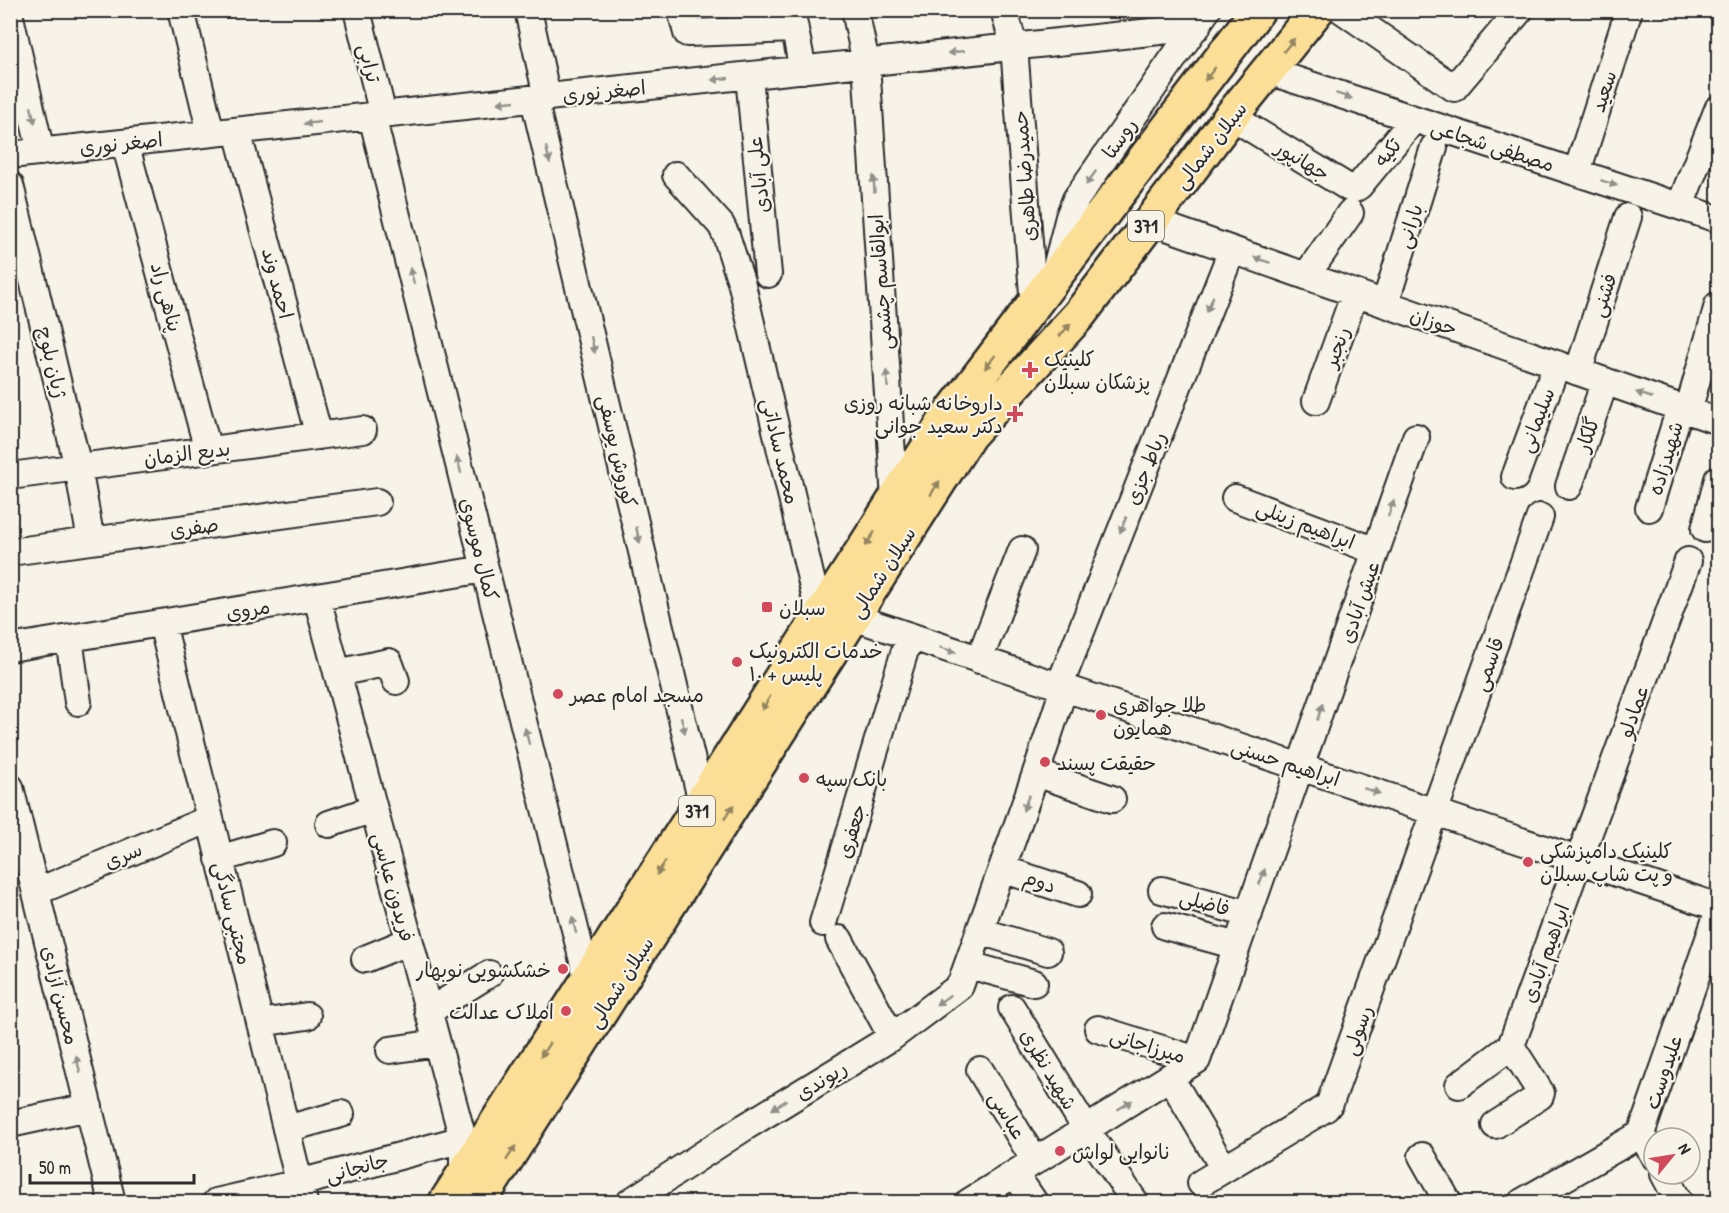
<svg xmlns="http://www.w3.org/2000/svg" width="1729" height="1213" viewBox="0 0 1729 1213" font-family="'Patrick Hand','Playpen Sans Arabic',sans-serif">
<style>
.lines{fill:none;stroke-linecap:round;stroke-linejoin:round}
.minor-casing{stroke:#2b2b2b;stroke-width:30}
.primary-casing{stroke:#2b2b2b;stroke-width:38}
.minor{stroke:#f7f3e8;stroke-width:26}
.primary{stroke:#fbdf96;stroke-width:33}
.oneway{fill:#938560}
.oneway2{fill:#918f8a}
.poi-dot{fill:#d1495b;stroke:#f7f3e8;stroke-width:2}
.labels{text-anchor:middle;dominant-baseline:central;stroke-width:4.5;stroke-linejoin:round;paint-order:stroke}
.shield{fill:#f7f3e8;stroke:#686764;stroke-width:1.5}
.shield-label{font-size:18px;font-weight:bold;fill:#2b2b2b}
.street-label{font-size:20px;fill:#2b2b2b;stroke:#f7f3e8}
.poi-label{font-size:20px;fill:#2b2b2b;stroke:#f7f3e8;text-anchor:start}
</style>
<rect width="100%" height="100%" fill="#f7f3e8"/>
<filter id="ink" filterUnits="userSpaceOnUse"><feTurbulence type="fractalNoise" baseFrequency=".0167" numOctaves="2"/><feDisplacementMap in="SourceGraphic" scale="12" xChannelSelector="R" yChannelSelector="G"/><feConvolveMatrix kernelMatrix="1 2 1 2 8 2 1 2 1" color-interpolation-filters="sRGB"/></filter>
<g filter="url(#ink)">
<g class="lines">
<g class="minor-casing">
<path id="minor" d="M181,10l30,123
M357,10l26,105
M528,10l19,87
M681,10l6,23 108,-4
M791,10l12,60
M855,10l11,53 29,437
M1004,10l10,36 20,261
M1342,10l112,78 66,-78
M10,17l31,135
M1268,71l450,148
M749,76l19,198
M534,99l168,704
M372,116l216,865
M1247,126l102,62 5,1 5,-3 55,-67
M237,131l82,305
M125,143l83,307
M10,155l1187,-128
M1577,172l52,-162
M676,175l45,50 5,10 16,50 78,332
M10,185l68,282 13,74
M1680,206l38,-97
M1150,221l568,200
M1055,272l14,-55 7,-18 131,-189
M1306,276l44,-63
M1385,304l49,-157
M1578,372l50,-155
M1316,401l39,-108
M1688,411l30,-106
M10,476l353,-46
M1515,477l42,-113
M1569,486l36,-105
M1235,498l141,53
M1649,508l31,-100
M1705,529l13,-50
M10,552l367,-50
M317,598l146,541v38
M853,617l865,290
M162,623l142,579
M69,638l9,64
M10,648l475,-79
M979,660l43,-110
M337,673l52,-11 7,19
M1059,687l173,-437
M1036,773l76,26
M10,787l102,415
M329,824l44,-15
M219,859l54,-16
M1002,869l76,25
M1162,890l87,24
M36,892l173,-73
M823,923l86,-286
M1165,926l72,20
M980,931l68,21
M839,939l53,98
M365,959l44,-18
M969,965l65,18
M1012,1008l74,121 49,73
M428,1012l61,-38
M260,1023l47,-7
M1098,1029l99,31
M390,1050l47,-7
M980,1070l55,91
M1170,1077l54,92
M1459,1085l52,-39
M10,1124l79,-17
M1495,1125l45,-29 1,-3 -30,-47 177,-485
M286,1129l55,-15
M1641,1134l13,22
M1422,1156l26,46
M1015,1174l19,28
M1664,1174l15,28
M1201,1183l125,-75 4,-5 210,-586
M216,1202l83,-19 164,-44
M630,1202l115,-75 147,-90 68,-51 76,-213 28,-85
M969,1202l228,-142 219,-623
M1522,1202l119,-68 77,-221"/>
</g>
<g class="primary-casing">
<path id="primary" d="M446,1202l501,-784 311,-408
M479,1202l490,-767 110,-120 153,-200 85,-105"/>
</g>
<use href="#minor" class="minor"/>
<use href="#primary" class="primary"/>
</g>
<defs><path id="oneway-solid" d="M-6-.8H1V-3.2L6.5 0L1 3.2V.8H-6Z" transform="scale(1.5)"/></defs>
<g class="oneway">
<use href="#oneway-solid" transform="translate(1289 45) rotate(-51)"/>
<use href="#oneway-solid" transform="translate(1210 74) rotate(128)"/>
<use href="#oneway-solid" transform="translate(1065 330) rotate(-48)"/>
<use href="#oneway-solid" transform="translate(990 362) rotate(128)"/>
<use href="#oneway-solid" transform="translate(935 488) rotate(-57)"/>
<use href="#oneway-solid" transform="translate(870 539) rotate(123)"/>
<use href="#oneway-solid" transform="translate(766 703) rotate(122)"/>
<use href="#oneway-solid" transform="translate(729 812) rotate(-57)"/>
<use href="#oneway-solid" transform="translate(661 868) rotate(123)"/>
<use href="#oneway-solid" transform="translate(545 1050) rotate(123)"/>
<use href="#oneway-solid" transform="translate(511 1153) rotate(-57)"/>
</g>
<g class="oneway2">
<use href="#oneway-solid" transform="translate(956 52) rotate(173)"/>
<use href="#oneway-solid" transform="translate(720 79) rotate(174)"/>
<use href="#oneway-solid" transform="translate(1344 96) rotate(18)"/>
<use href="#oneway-solid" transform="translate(506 102) rotate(174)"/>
<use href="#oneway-solid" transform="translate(33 115) rotate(77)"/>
<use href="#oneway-solid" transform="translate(312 123) rotate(174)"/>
<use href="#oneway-solid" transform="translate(548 155) rotate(77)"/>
<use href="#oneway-solid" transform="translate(1091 178) rotate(125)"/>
<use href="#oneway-solid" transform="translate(1609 183) rotate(18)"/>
<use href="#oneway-solid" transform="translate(874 184) rotate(-94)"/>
<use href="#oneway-solid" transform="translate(1262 260) rotate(-161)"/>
<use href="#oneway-solid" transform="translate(412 276) rotate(-104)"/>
<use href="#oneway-solid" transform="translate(1210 304) rotate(112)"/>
<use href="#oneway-solid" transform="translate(593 345) rotate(77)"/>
<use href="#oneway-solid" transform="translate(887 379) rotate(-94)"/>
<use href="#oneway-solid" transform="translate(1644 395) rotate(-160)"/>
<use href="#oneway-solid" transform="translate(459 465) rotate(-104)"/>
<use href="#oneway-solid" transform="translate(1391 508) rotate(-71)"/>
<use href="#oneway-solid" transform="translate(1123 525) rotate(112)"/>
<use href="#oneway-solid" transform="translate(638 535) rotate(77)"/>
<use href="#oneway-solid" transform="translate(948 650) rotate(18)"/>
<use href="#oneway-solid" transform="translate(1320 712) rotate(-71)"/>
<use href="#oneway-solid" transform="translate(683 725) rotate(77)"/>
<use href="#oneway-solid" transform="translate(527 736) rotate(-104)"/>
<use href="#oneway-solid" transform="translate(1372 791) rotate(18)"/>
<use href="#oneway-solid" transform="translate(1026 803) rotate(110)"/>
<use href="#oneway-solid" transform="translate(1262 877) rotate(-70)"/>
<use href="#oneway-solid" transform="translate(574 925) rotate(-104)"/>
<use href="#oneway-solid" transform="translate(943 1000) rotate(145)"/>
<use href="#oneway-solid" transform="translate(78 1064) rotate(-104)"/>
<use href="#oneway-solid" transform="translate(779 1105) rotate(148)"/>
<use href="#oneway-solid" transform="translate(1125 1105) rotate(-32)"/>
</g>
</g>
<g class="poi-dot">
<path d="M1027 361h6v6h6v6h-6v6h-6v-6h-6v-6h6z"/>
<path d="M1012 405h6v6h6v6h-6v6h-6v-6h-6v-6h6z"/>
<rect x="761" y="601" width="12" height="12" rx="3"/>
<circle cx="737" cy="662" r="6"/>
<circle cx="558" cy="694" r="6"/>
<circle cx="1101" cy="715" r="6"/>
<circle cx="1045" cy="762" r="6"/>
<circle cx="804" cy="778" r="6"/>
<circle cx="1528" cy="862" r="6"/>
<circle cx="563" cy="969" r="6"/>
<circle cx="566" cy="1011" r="6"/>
<circle cx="1060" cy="1151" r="6"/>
</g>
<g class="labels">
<g class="shield">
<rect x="1128" y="211" width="36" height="30" rx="4.5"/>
<rect x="679" y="796" width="36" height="30" rx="4.5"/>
</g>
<g class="shield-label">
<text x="1146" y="226">371</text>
<text x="697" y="811">371</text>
</g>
<g class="street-label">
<text transform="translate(370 63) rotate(76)">ترابی</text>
<text transform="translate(604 91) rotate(-6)">اصغر نوری</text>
<text transform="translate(1603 91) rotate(-72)">سعید</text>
<text transform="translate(1119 138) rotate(-55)">روستا</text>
<text transform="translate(121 143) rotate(-6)">اصغر نوری</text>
<text transform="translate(1210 145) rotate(-52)">سبلان شمالی</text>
<text transform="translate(1493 145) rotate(18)">مصطفی شجاعی</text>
<text transform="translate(1387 152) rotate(-50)">تکیه</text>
<text transform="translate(1303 160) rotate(31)">جهانپور</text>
<text transform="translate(758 175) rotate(-96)">علی آبادی</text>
<text transform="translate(1024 176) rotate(-94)">حمیدرضا طاهری</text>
<text transform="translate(1409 226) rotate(-72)">بارانی</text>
<text transform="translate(880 282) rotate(-94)">ابوالقاسم چشمی</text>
<text transform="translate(278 283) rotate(75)">احمد وند</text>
<text transform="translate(1603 295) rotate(-72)">فشنی</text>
<text transform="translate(167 297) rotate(75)">پناهی راد</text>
<text transform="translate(1434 321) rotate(19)">حوزان</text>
<text transform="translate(1336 347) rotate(-70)">رنجبر</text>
<text transform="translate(53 362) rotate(77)">ژیان بلوچ</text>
<text transform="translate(1536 420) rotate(-69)">سلیمانی</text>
<text transform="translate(1587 434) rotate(-71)">گلکار</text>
<text transform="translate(618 451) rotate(77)">کوروش یوسفی</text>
<text transform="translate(781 451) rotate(77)">محمد ساداتی</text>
<text transform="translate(187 453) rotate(-7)">بدیع الزمان</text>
<text transform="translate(1665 458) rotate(-73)">شهیدزاده</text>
<text transform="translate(1145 468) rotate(-68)">رباط جزی</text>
<text transform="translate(1306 524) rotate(21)">ابراهیم زینلی</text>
<text transform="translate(194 527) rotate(-8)">صفری</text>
<text transform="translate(480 549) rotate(76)">کمال موسوی</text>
<text transform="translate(882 572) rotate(-57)">سبلان شمالی</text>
<text transform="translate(1359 602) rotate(-71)">عیش آبادی</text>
<text transform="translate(248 609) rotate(-9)">مروی</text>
<text transform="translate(1488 664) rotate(-70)">قاسمی</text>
<text transform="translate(1633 711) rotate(-70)">عمادلو</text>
<text transform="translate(1286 762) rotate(18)">ابراهیم حسنی</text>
<text transform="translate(851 831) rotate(-73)">جعفری</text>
<text transform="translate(123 855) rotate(-23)">سری</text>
<text transform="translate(1040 881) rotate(19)">دوم</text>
<text transform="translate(394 887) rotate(75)">فریدون عباسی</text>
<text transform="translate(1205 902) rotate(15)">فاضلی</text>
<text transform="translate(233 913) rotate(76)">مجتبی سادگی</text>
<text transform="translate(1545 953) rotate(-70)">ابراهیم آبادی</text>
<text transform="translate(620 982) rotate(-57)">سبلان شمالی</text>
<text transform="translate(61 995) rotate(76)">محسن آزادی</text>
<text transform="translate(1357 1030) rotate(-70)">رسولی</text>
<text transform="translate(1148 1045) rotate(17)">میرزاجانی</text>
<text transform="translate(1049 1069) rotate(59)">شهید نظری</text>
<text transform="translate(1663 1072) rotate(-71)">علیدوست</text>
<text transform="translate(821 1080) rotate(-32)">ریوندی</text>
<text transform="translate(1008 1115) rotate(59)">عباسی</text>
<text transform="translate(357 1167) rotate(-15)">جانجانی</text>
</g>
<g class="poi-label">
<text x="1044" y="358">کلینیک<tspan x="1044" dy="23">پزشکان سبلان</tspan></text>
<text x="1003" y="402" text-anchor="end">داروخانه شبانه روزی<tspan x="1003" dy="23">دکتر سعید جوانی</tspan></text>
<text x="779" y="607">سبلان</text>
<text x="749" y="650">خدمات الکترونیک<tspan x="749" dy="23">پلیس + ۱۰</tspan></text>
<text x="570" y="694">مسجد امام عصر</text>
<text x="1113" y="704">طلا جواهری<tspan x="1113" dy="23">همایون</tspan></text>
<text x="1057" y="762">حقیقت پسند</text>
<text x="816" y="778">بانک سپه</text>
<text x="1540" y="850">کلینیک دامپزشکی<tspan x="1540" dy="23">و پت شاپ سبلان</tspan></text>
<text x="551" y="969" text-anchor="end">خشکشویی نوبهار</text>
<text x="554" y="1011" text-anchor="end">املاک عدالت</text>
<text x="1072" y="1151">نانوایی لواش</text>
</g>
</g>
<rect width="1729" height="1213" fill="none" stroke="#f7f3e8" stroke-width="36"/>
<rect x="18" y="18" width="1693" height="1177" fill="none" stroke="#2b2b2b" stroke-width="2" filter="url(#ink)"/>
<g transform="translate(1672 1156) rotate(60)"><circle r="28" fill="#f7f3e8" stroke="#a5a39c" stroke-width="1.5"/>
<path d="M0-4.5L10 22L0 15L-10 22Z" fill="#d1495b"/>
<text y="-9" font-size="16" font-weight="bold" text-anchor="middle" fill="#2b2b2b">N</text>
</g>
<path d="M30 1174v9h164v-9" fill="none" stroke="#2b2b2b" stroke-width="3"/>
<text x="39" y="1174" font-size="18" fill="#2b2b2b" stroke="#f7f3e8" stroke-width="4.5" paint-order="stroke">50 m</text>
</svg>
